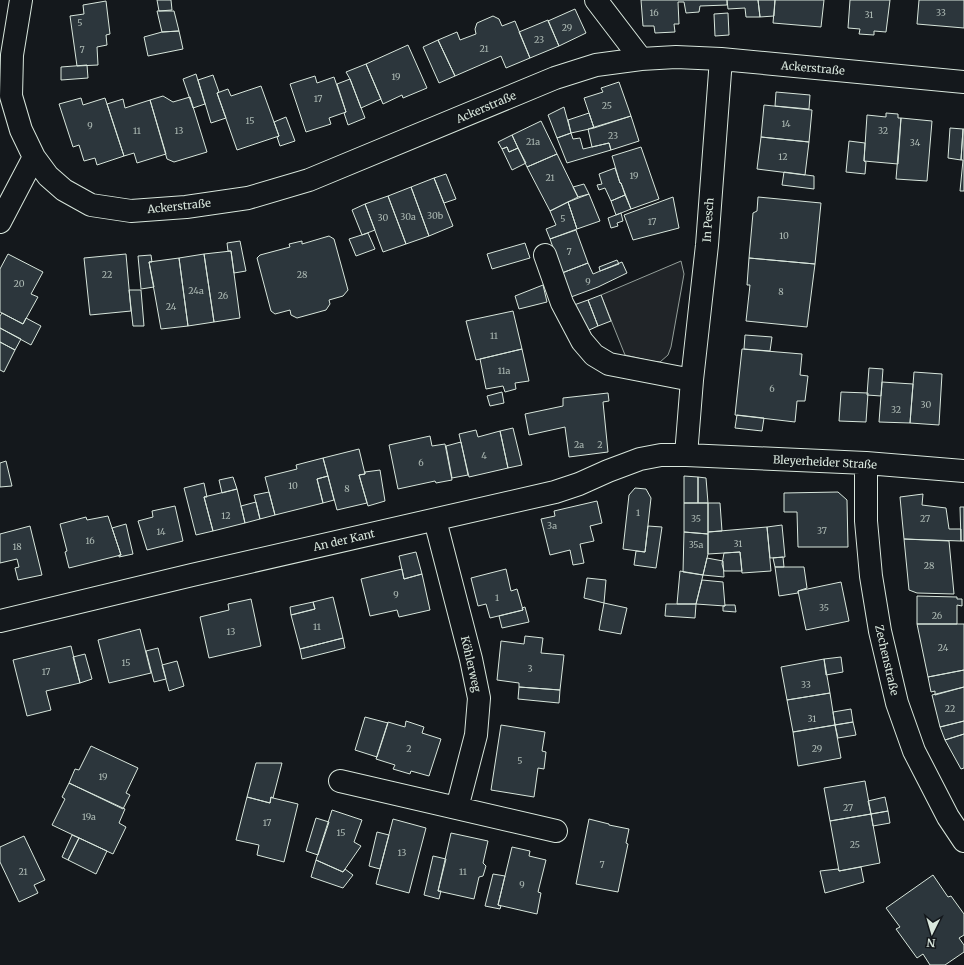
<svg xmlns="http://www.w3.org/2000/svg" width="964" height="965" viewBox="0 0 964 965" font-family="Merriweather,serif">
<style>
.green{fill:#202428;stroke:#939e99}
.building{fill:#2c363c;stroke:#d8e6dc}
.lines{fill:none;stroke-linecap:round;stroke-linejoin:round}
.minor-casing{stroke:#d8e6dc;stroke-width:24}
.minor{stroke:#14181c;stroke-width:22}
.labels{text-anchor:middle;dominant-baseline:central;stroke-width:3;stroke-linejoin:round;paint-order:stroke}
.number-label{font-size:9px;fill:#adbab4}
.street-label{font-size:11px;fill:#d8e6dc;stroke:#14181c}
</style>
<rect width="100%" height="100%" fill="#14181c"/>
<path class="green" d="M681,261l3,13 -13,73 -3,8 -8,7 -9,-1 -26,-6 -24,-60z"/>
<path class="building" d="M157,0h14l1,10 -13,1z
M641,0h86v5l-27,1 -1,6 -13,1 -2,-11h-6l1,22h-5l1,8 -20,1 -1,-7h-11z
M727,0h31l2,17h-14l-1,-9 -17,1z
M758,0h17l-1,16 -14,1z
M775,0h49l-3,27 -48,-4z
M850,0h40l-4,32 -12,-1v4l-15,-1 1,-5 -12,-1z
M919,0h45v28l-47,-4z
M106,1l4,33 -4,1 1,10 -10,2 1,18 -21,1 -7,-50 14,-2 -1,-9z
M575,9l11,24 -27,13 -11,-25z
M157,11h17l5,20 -17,1z
M728,13l1,22 -14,1 -1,-22z
M493,16l6,3 3,7 13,-5 15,37 -24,10 -5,-12 -46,20 -17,-36 19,-8 3,8 16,-6 -1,-5 2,-6z
M548,20l11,26 -29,12 -11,-26z
M179,31l4,18 -35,7 -4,-19 18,-5z
M438,40l17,36 -16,7 -16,-36z
M408,45l19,43 -24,10 -1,-3 -19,9 -17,-40z
M366,64l15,35 -20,9 -11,-29 -4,-7z
M87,65l1,13 -27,2v-13z
M196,74l9,30 -12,4 -10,-29z
M213,75l6,17 -2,1 9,25 -15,5 -13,-43z
M315,76l2,7 17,-6 12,35 -17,6 2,6 -25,8 -16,-48z
M350,79l15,39 -17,7 -4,-12 2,-1 -9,-28z
M619,82l12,34 -37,12 -10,-30 19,-6 -2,-4z
M261,86l18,50 -42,14 -20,-57 11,-4 3,7z
M776,92l34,3 -1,14 -34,-3z
M163,96l10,6 17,-5 17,55 -33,10 -7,-3 -17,-59z
M81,98l2,7 22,-7 19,58 -27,9 -2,-7 -11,3 -5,-16 -6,2 -14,-43z
M123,99l2,9 25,-8 16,54 -29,9 -3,-10 -10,3 -17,-52z
M764,105l48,5 -3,32 -48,-5z
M564,107l7,26 -14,5 -9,-23z
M589,113l5,15 -23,5 -3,-13z
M886,113l12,1v4h3l-3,46 -34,-3 3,-46 19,2z
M631,116l8,25 -28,9 -2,-7 -17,4 -4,-18z
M286,117l9,24 -15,5 -3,-9 2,-1 -5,-14z
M901,118l31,3 -5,60 -31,-2z
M541,121l16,33 -30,13 -15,-32z
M950,128l13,1 -2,31 -13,-2z
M963,129h1v62h-4l3,-31h-2z
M571,133l2,6 7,-1 3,11 26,-6 2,7 -44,13 -10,-25z
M512,135l6,13 -9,4 -2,-5 -5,2 -4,-7z
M761,137l48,5 -4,33 -48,-6z
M849,141l16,2 -1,18 2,1 -1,12 -19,-2z
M507,147l2,5 9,-4 8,15 -14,7 -10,-21z
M641,147l18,52 -28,10 -10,-26h-1l-8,-27z
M557,154l21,43 -28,14 -23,-44z
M615,168l5,15h1l4,12 -14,6 -6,-13 -6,2 -2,-5 5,-1 -3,-10z
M784,172l30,4v13l-32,-4z
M446,174l10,25 -12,4 -10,-25z
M434,178l19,48 -24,10 -18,-49z
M584,184l5,10 -11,3 -5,-10z
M411,187l18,49 -23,8 -18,-48z
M589,194l11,27 -23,8 -9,-27z
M625,195l6,14 -15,6 -5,-14z
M388,196l18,48 -23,8 -18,-48z
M673,197l6,31 -46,12 -9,-25z
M758,197l63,6 -6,61 -66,-6 4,-45 4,-2z
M568,202l9,27 -27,10 -4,-10 10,-4 -6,-14z
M365,204l10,26 -13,5 -10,-25z
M621,213l2,8 -6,2 1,3 -7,2 -3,-10z
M576,230l12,33 -26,10 -12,-34z
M368,233l7,16 -19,7 -7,-17z
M329,236l5,3 14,51 -5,6 -14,4 1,4 -4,6 -29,8 -6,-3 -1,-5 -15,4 -4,-3 -14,-53 3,-3 30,-8 -1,-3 13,-3v3z
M240,241l6,30 -12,2 -3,-22h-3l-1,-8z
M525,243l5,15 -38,11 -5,-15z
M231,251l9,67 -26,4 -10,-68z
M8,254l35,18 -12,22 7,3 -15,27 -23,-12v-43z
M126,254l5,57 -41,4 -6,-57z
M204,254l10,68 -26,4 -9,-68z
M151,255l1,7h-3l5,25 -13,2 -3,-33z
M179,258l9,68 -27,3 -12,-67z
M749,258l66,6 -8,63 -61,-6 4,-36h-3z
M617,260l2,4 -19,7 -1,-4z
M622,262l5,11 -29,14 -27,10 -9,-24 26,-10 5,11z
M543,285l4,17 -28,7 -4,-13z
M129,290h12l3,36h-11z
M601,295l10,26 -13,5 -10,-26z
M588,300l10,26 -11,5 -13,-26z
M513,311l9,38 -46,11 -10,-39z
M2,313l21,11 3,-6 15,8 -10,19 -31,-17v-12z
M0,328l21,11 -6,11 -15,-8z
M745,335l27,2 -2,14 -26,-2z
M0,342l15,8 -11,22 -4,-2z
M522,349l7,32 -14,2 1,6 -11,3 -2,-6 -17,3 -6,-30z
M742,349l60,5 -2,21 8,1 -3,25h-8l-2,21 -60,-7z
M869,368l14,1 -2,27 -14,-1z
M914,372l28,2 -3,51 -29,-2z
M882,382l31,2 -3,39 -31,-1z
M502,392l2,11 -14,3 -3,-10z
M841,392l27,1 -2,29 -27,-1z
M608,393l1,8 -6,1 5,50 -39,5 -4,-30 -36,8 -4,-21 38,-8v-8z
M737,415l27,3 -2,13 -27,-3z
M513,428l9,37 -14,3 -8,-37z
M476,430l2,7 22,-6 8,37 -39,9 -10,-43z
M430,436l2,10 13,-2 7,36 -16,3 -1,-2 -37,8 -9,-44z
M461,442l7,33 -16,3 -6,-32z
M359,449l6,25 -6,1 8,28 -30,7 -14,-52z
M323,458l5,18 -11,3 6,24 -48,12 -10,-38 32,-8 -1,-4z
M6,461l6,25 -12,1v-24z
M380,470l5,31 -17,5 -9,-31 6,-1v-2z
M328,476l6,24 -11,3 -6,-24z
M684,476l14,1v26h-14z
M233,477l4,12 -15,4 -3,-13z
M698,477l8,1 2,25h-10z
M204,483l3,14h-3l9,34 -17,4 -12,-47z
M635,488l11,1 5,9 -6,54 -22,-3 6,-54z
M237,489l8,34 -32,8 -9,-34z
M269,492l6,23 -15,4 -6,-24z
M838,492l9,8 1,47h-50l-1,-35h-13v-19z
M923,494l-1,11 24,3 3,21h12v12l-57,-2 -4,-42z
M597,501l5,22 -12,3 4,15 -14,3 4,19 -11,2 -3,-15 -20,5 -9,-36 14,-3 -1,-5z
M256,502l4,17 -15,4 -4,-17z
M684,503h24v31l-24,-2z
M708,503h12l2,28 -14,1z
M175,506l8,35 -36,9 -9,-29 15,-4 -1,-6z
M960,507h4v34h-3z
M108,516l13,39 -52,13 -4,-16 2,-1 -7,-27 26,-7 1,3z
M126,524l7,30 -14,3v-2h2l-9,-27z
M782,525l3,32 -15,1 -3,-31z
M30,526l12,49 -24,5 -3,-12 4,-1 -2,-8 -17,4v-29z
M648,526l14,1 -6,41 -22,-3 2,-14 9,1z
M767,527l4,44 -29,2 -2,-21 -32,2v-22z
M684,532l24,2v20l-5,21 -20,-3z
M904,539l45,2 5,53 -37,-1 -8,-3z
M416,552l6,22 -18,5 -5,-23z
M740,552l2,19h-18l-2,-7 2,-11z
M783,557l1,10h-9l-2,-9z
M707,558l16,3 1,16 -21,-2z
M775,567h29l3,21 -9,3v2l-19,3z
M402,569l2,10 18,-5 8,36 -31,7 -2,-7 -27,6 -9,-37z
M506,569l5,22 6,-2 6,21 -33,8 -4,-14 -8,2 -7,-28z
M680,571l23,4 -7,29h-19z
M587,578l19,2 -2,23 -20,-5z
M702,580l21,2 2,24 -29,-2z
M841,582l8,39 -43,9 -8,-39z
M917,596l40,1v2h5v7l-5,-1v19h-40z
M333,597l10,41 -43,11 -9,-34 24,-6 -2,-7z
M251,599l10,47 -52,12 -9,-41 29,-7 -1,-6z
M313,602l2,7 -24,6 -1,-8z
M604,603l23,5 -6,26 -22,-4z
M666,604h30l-1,14 -30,-2z
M725,605h10l1,7 -13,-1v-5h2z
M525,607l4,15 -27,6 -3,-12 24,-6 -1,-2z
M917,624h47v46l-36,7z
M140,629l11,44 -42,10 -11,-43z
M525,636l18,2 -2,15 23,2 -4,35 -41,-3v-4l-22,-3 4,-39 23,3z
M343,638l2,10 -43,11 -2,-10z
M71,646l9,37 -34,8 5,19 -24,6 -14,-56z
M158,648l8,31 -12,3 -8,-31z
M85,654l7,25 -12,4 -7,-26z
M841,657l2,15 -17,3 -2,-16z
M824,659l6,34 -43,7 -6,-33z
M177,661l7,25 -15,5 -7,-26z
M964,670v17l-29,8v-4l-4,1 -3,-15z
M519,687l41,3 -1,13 -41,-4z
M964,687v34l-24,6 -8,-32z
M830,693l5,32 -42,7 -6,-32z
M851,709l2,13 -18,3 -2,-13z
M365,717l23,6 -11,34 -22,-7z
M406,721l18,6 -2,6 19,6 -12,37 -18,-5 -1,3 -17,-5 2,-4 -19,-6 12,-37 17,5z
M964,721v13l-19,6 -5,-13z
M853,722l3,13 -18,3 -3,-13z
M501,725l44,7 -3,19 4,1 -2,17 -6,-1 -4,29 -43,-7z
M835,725l6,33 -43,8 -5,-34z
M964,734v34l-3,1 -16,-29z
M91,746l47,22 -12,25 4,2 -7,14 -54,-26 6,-14 4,1z
M256,763h26l-9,35 -2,-1 -1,6 -23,-6z
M865,781l6,33 -41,7 -6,-33z
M69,783l56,26 -6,14 7,4 -13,27 -61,-29 13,-26 -3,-2z
M247,797l23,6 1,-6 2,1 25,6 -14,58 -27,-7 2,-10 -23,-5z
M885,797l3,14 -17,3 -3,-13z
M332,810l30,10 -8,22 7,4 -18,26 -27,-12z
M888,811l2,12 -17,3 -2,-12z
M871,814l9,49 -41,8 -9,-50z
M316,818l13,4 -11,33 -12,-4z
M393,819l33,9 -17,65 -33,-9z
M589,819l20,5v1l20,4 -3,14 2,1 -10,48 -42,-8z
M377,832l12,3 -9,34 -11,-3z
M451,833l37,8 -5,22 3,3 -3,10 -4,1 -5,22 -36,-8z
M72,835l7,3 -11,22 -6,-3z
M24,836l21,44 -11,5 4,8 -19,9 -19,-40v-15z
M79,838l28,13 -11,23 -28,-14z
M512,847l18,4 -1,5 17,4 -8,32 3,1 -4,21 -39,-9z
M433,856l13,3 -8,32h3l-2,8 -15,-4z
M316,860l27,12 2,-3 8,6 -10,13 -32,-11z
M861,867l3,15 -39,11 -5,-22 18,-2 1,2z
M493,874l12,2 -7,29 3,1 -1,3 -15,-3z
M933,875l15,22 3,-1 13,18v21l-5,3 5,7v7l-19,13h-15l-7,-11 -6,4 -21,-29 4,-2 -14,-19z"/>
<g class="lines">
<g class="minor-casing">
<path id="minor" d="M21,0l-9,55 -1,41 10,34 13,27 14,19 16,14 27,15 40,6 55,-4 62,-9 61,-18 246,-102 41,-13 45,-6 35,-2 45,2 243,23
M596,0l45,59
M0,222l34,-65
M545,255l17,48 20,38 12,14 15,9 83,16
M686,455l6,-75 15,-135 14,-186
M866,463v58l5,55 9,55 17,72 17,48 34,66 16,24
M435,520l36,139 8,39 -3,37 -19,73
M0,621l192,-46 363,-83 24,-8 29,-13 32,-12 21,-4h25l180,8 98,8
M340,781l216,50"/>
</g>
<use href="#minor" class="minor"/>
</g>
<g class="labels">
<g class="number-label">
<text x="654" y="12">16</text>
<text x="941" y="12">33</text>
<text x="869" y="14">31</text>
<text x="80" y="22">5</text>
<text x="567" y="27">29</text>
<text x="539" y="39">23</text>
<text x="484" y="48">21</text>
<text x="82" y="49">7</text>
<text x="396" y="76">19</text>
<text x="318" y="98">17</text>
<text x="607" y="105">25</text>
<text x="250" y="120">15</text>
<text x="786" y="123">14</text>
<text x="90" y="125">9</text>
<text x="137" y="130">11</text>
<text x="179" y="130">13</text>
<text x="883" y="130">32</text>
<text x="613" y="135">23</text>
<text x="533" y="141">21a</text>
<text x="915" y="142">34</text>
<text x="783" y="156">12</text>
<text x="634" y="175">19</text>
<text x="550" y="177">21</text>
<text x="435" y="215">30b</text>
<text x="408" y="216">30a</text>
<text x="383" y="217">30</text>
<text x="563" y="218">5</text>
<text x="652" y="221">17</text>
<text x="784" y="235">10</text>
<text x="569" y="251">7</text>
<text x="107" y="274">22</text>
<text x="302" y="274">28</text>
<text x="588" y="281">9</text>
<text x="19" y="283">20</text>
<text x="196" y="290">24a</text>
<text x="781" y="291">8</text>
<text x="223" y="295">26</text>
<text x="171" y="306">24</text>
<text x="494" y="335">11</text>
<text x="504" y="370">11a</text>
<text x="772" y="388">6</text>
<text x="926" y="404">30</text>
<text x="896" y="409">32</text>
<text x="579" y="444">2a</text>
<text x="600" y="444">2</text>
<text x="484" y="455">4</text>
<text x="421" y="462">6</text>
<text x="293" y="485">10</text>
<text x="347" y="488">8</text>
<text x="638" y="512">1</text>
<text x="226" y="515">12</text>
<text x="696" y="518">35</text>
<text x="925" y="518">27</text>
<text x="552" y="525">3a</text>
<text x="822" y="530">37</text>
<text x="161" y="531">14</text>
<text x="90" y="540">16</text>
<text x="738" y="543">31</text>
<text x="696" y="544">35a</text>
<text x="17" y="546">18</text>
<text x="929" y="565">28</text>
<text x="396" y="594">9</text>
<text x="497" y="597">1</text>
<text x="824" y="607">35</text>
<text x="937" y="615">26</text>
<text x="317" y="626">11</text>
<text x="231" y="631">13</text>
<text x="943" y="647">24</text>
<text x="126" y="662">15</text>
<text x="530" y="668">3</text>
<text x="46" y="671">17</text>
<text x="806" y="684">33</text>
<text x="950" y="708">22</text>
<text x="812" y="718">31</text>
<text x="409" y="748">2</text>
<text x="817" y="748">29</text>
<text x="520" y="760">5</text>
<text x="103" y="776">19</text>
<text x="848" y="807">27</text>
<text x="89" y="816">19a</text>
<text x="267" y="822">17</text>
<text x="341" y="832">15</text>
<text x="855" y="844">25</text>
<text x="402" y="852">13</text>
<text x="602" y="864">7</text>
<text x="23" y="871">21</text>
<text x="463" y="871">11</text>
<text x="522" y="884">9</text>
</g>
<g class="street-label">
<text transform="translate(813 68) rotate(5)">Ackerstraße</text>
<text transform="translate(486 107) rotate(-23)">Ackerstraße</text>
<text transform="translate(179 206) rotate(-6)">Ackerstraße</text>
<text transform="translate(708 220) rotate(-86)">In Pesch</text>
<text transform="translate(825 462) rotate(3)">Bleyerheider Straße</text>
<text transform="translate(344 540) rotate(-13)">An der Kant</text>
<text transform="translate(887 660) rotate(77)">Zechenstraße</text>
<text transform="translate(471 664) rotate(77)">Köhlerweg</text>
</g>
</g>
<g transform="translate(932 933) rotate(185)" stroke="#14181c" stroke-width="3" paint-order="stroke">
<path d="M0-3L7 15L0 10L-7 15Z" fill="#d8e6dc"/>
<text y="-6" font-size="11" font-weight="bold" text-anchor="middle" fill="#d8e6dc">N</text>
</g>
</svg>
